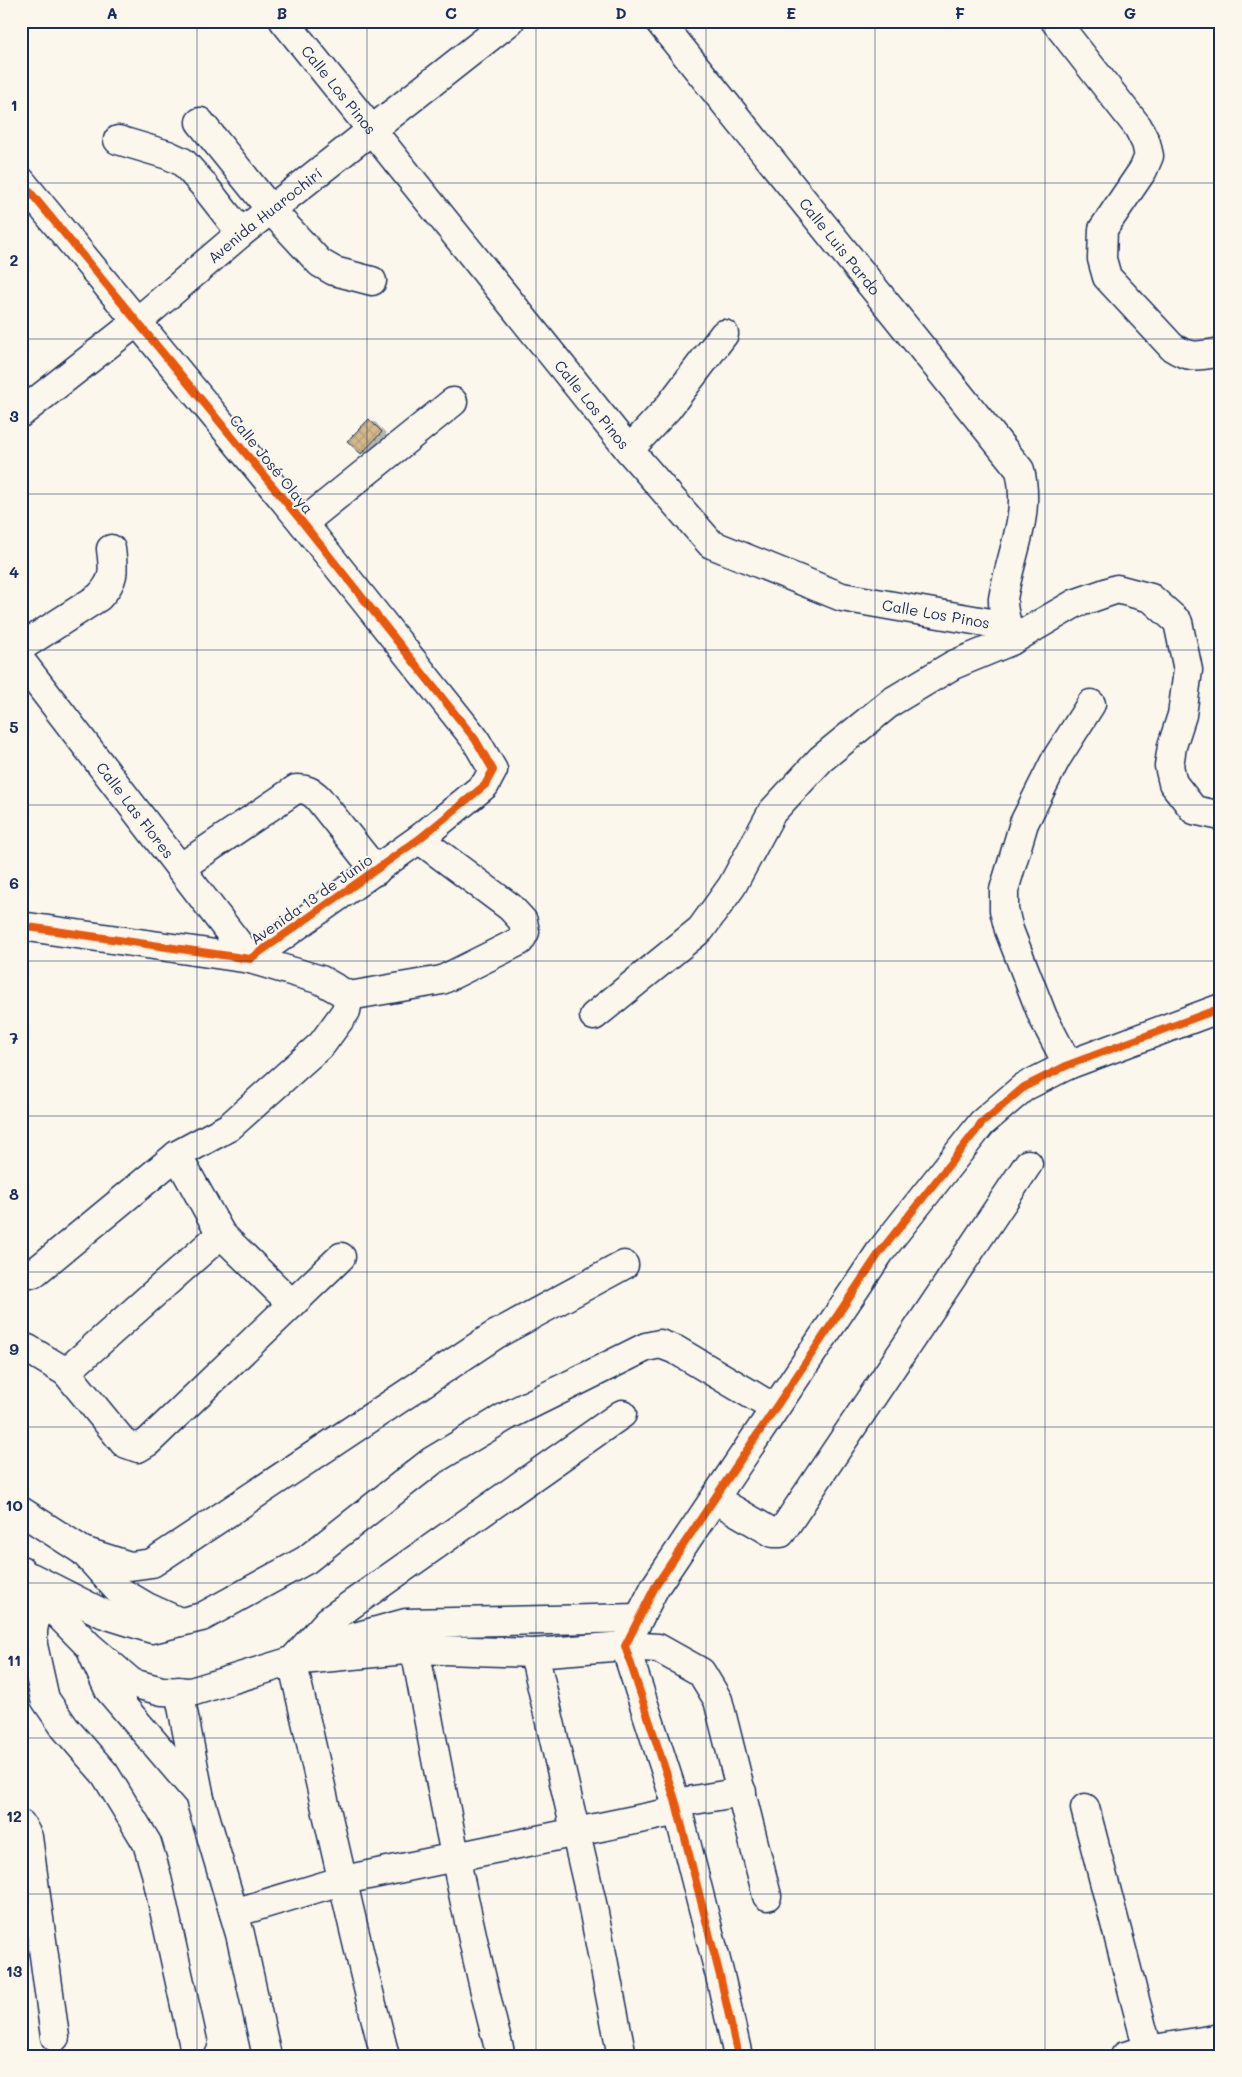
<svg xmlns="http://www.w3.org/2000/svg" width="1242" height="2077" viewBox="0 0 1242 2077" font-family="Mali,sans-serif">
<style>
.building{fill:url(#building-cross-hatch);stroke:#1b2f5e;filter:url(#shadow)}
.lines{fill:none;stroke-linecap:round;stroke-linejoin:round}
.minor-casing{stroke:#1b2f5e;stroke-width:31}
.minor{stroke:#fbf7ec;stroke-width:28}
.cycleway-casing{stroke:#fbf7ec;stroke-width:11}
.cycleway{stroke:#e8590c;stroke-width:8}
.grid{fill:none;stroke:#1b2f5e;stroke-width:1;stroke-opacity:0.55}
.labels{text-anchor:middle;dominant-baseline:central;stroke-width:4;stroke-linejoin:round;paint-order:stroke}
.street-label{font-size:15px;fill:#1b2f5e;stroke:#fbf7ec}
.neatline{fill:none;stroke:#1b2f5e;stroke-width:2}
.grid-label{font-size:16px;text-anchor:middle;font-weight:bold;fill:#1b2f5e}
</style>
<defs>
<pattern id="building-cross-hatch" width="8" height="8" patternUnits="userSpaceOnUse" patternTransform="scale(1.25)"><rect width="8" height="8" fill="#d4b989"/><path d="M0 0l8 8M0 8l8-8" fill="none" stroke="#b59f79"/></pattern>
<filter id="shadow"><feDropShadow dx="5.5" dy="3" stdDeviation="0" flood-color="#0004"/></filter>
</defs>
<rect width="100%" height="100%" fill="#fbf7ec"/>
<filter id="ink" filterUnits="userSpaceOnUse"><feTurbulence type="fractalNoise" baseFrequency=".02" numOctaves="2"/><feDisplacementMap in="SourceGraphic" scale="10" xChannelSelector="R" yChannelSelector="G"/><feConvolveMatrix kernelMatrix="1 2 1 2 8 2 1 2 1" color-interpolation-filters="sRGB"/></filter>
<g filter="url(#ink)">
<path class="building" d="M369,419l13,13 -21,22 -14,-13z"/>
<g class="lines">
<g class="minor-casing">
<g id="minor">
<path id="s1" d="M284,21l345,429 82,94 131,53 166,29"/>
<path id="s2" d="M659,21l361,449c11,47 -10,84 -17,129 -1,12 6,30 8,42l63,-37 43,-15 34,9 27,24 10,48 -6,45 -10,31 -3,20 4,17 21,27 27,6"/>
<path d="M1055,21l83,106 8,16 3,13 -6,14 -40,59 -1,30 5,18 65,70c18,12 28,9 49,5"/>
<path d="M200,122l71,88 49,53 14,8 38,10"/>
<path d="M118,140l50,15 15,7 19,21 39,50"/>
<path d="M21,181l282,342 172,216 18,31 -8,15 -66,54 -169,120 -229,-33"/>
<path id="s3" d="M21,413l117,-92 103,-88 269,-212"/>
<path d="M629,450l38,-41 57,-75"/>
<path d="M303,523l150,-121"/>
<path d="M21,647l78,-50c16,-17 15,-26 12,-48"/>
<path id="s4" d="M21,661l229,298 71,21 28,16 -3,15 -24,33 -93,83 -52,28 -143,118 -10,-1 -3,-3"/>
<path d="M180,868l116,-79c10,0 15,2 22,9l58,73"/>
<path d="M349,996l93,-16 78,-39 5,-9 -2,-11 -13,-14 -91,-68"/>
<path d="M594,1016l107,-87 31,-43 40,-74 49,-53 70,-57 62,-37 58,-24"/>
<path d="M1068,1065l-25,-48 -34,-87 -5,-20v-20l20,-67 32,-64 35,-55"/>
<path d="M177,1155l44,79 71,70"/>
<path d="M21,1347l7,2 38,23 58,71 14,5 10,-6 193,-185"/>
<path d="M66,1372l155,-138"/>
<path d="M715,1499l58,34h8l247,-369"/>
<path d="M21,1511l62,40 47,15 22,-3 343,-228 129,-70"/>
<path d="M84,1552l34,38 29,17 33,15"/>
<path d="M21,1570l19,26 50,51 42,36 30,8 29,1 101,-31 123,-12 119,4 91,-7 33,2 43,24 17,28 49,196"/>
<path d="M31,1577l73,37 48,15 50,-12 104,-57 126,-99 75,-45 139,-69 14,-3 16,6 98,58"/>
<path d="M40,1596l-7,34v15l12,54 20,29 40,46 42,69 9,30 37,169"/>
<path d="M322,1646l84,-23 233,-5"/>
<path d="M415,1649c26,136 51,273 86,407"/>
<path d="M534,1653l58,250 30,153"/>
<path d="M93,1655l16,35 90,105 41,139 27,122"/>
<path d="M292,1661l36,-40 294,-207"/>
<path d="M292,1661c31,131 59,264 93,395"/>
<path d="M179,1691l20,102"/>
<path d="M676,1803l66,-11"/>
<path d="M1085,1808l63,242"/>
<path d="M21,1824l7,13 27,200"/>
<path d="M234,1913l110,-33 334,-69"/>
<path d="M738,2056l-17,-76 -45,-177 -51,-157 30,-59 225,-335 102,-129 42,-36 44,-22 153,-57"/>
<path d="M1125,2056l23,-6 73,-12"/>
</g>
</g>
<use href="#minor" class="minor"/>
<g class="cycleway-casing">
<path id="cycleway" d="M21,181l282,342 172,216 18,31 -8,15 -66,54 -169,120 -229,-33
M738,2056l-17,-76 -45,-177 -51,-157 30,-59 225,-335 102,-129 42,-36 44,-22 153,-57"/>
</g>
<use href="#cycleway" class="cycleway"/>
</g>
</g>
<path class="grid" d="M197,21v2035M367,21v2035M536,21v2035M706,21v2035M875,21v2035M1045,21v2035M21,183h1200M21,339h1200M21,494h1200M21,650h1200M21,805h1200M21,961h1200M21,1116h1200M21,1272h1200M21,1427h1200M21,1583h1200M21,1738h1200M21,1894h1200"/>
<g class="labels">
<g class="street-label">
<text stroke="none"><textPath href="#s1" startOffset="88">Calle Los Pinos</textPath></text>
<text stroke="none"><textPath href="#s3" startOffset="314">Avenida Huarochirí</textPath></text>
<text stroke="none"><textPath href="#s2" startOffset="289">Calle Luis Pardo</textPath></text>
<text stroke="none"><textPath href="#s1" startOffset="492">Calle Los Pinos</textPath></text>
<text transform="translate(272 464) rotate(51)">Calle José Olaya</text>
<text stroke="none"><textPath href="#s1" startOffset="912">Calle Los Pinos</textPath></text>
<text stroke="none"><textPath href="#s4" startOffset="188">Calle Las Flores</textPath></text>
<text transform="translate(311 899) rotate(-35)">Avenida 13 de Junio</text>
</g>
</g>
<rect width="1242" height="2077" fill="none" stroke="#fbf7ec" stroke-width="55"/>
<rect x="28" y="28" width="1186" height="2022" class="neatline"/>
<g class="grid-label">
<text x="112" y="19">A</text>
<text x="282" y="19">B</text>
<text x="451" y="19">C</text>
<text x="621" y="19">D</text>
<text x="791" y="19">E</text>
<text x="960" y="19">F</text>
<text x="1130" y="19">G</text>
<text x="14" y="111">1</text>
<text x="14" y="266">2</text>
<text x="14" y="422">3</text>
<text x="14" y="578">4</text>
<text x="14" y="733">5</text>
<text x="14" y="889">6</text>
<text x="14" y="1044">7</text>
<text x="14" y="1200">8</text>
<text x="14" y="1355">9</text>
<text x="14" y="1511">10</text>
<text x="14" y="1666">11</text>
<text x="14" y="1822">12</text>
<text x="14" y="1977">13</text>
</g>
</svg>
